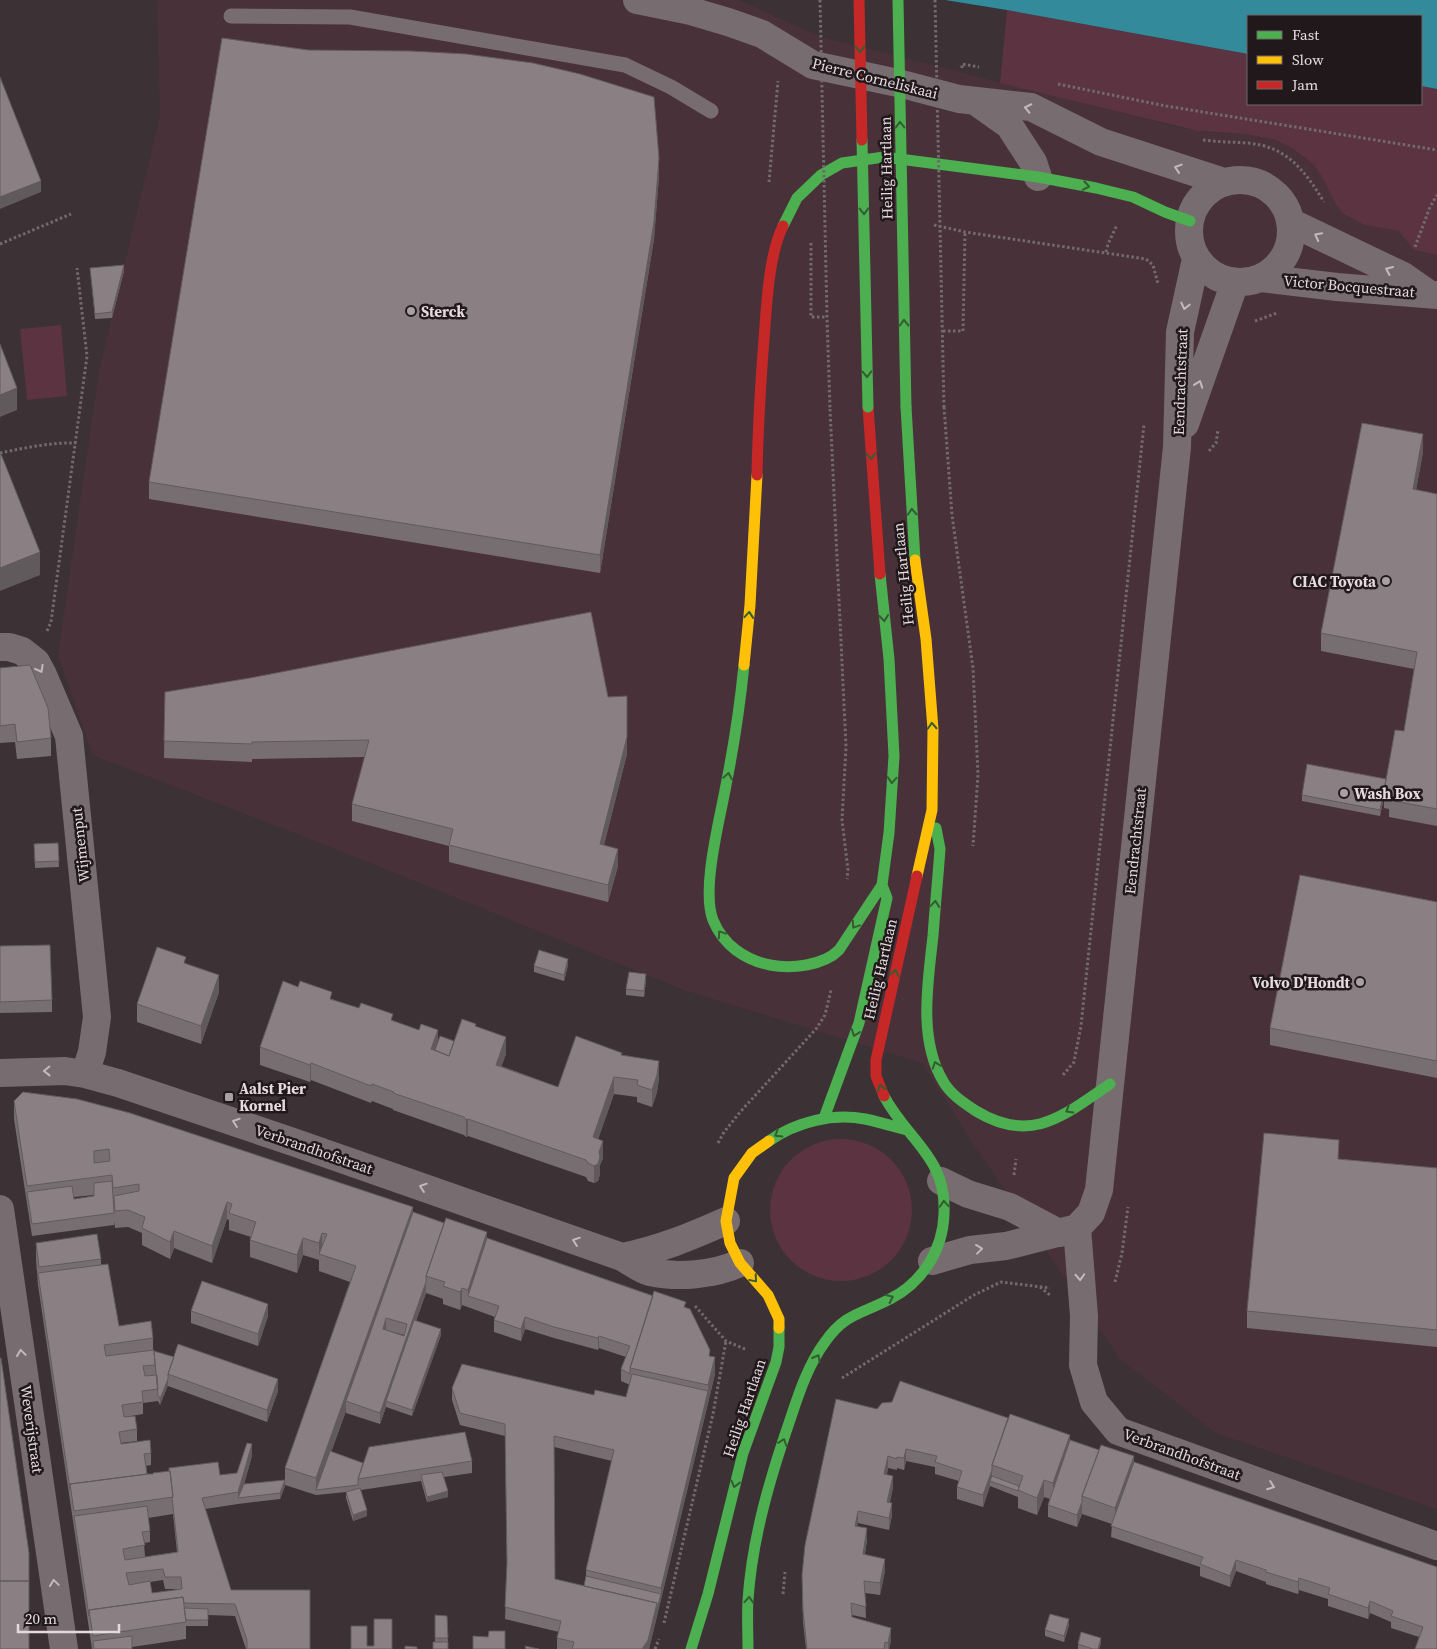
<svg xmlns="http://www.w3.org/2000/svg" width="1437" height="1649" viewBox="0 0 1437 1649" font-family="'Source Serif 4',serif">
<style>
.built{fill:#493139}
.green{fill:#5b3341}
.water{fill:#338a9a}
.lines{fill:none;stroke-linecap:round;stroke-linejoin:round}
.path{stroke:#736a6d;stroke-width:3;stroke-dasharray:2.5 2.5;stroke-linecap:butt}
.lane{stroke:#776c70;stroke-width:15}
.street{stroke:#776c70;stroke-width:28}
.fast{stroke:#4caf50;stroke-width:11}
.slow{stroke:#ffc107;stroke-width:11}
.jam{stroke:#c62828;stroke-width:11}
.path-bridge{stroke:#736a6d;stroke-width:3;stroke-dasharray:2.5 2.5;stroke-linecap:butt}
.fast-bridge{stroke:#4caf50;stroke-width:11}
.jam-bridge{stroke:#c62828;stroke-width:11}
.wall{fill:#776e71;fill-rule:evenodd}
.shaded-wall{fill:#615a5c}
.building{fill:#8a8083;stroke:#615a5c;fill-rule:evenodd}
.oneway{stroke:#345c33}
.oneway2{stroke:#c5b9bc}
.poi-dot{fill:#aa9fa2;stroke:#21181b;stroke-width:2}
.labels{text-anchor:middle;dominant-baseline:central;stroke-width:5;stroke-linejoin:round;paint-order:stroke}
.street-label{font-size:15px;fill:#e6dadd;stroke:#21181b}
.poi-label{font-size:15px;font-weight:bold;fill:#e6dadd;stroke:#21181b;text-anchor:start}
</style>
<rect width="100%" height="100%" fill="#3c3134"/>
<path class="built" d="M157,0h582l82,37 356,90 37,6 31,1 31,6 16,8 21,16 9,13 14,28 29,20 35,6 14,19 23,5v1254l-221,-76 -96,-74 -148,-217 -50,-79 -235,-72 -359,-145 -235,-91 -35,-99 41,-285 61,-255z"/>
<path class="green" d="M1007,10l241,44v50h173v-18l16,3v166l-23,-5 -15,-19 -34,-6 -21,-11 -8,-9 -14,-28 -9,-13 -21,-16 -16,-8 -31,-6 -47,-3 -198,-48z
M61,325l6,71 -40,4 -7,-71z
M770 1210a71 71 0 1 1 142 0a71 71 0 1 1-142 0Z"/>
<path class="water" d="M945,0h492v89l-16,-3v-70h-173v38l-241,-44z"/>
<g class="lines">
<path class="path" d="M962,68v-4l17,3
M1058,84l108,22 271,44
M1203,140c15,2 29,2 44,3 40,3 58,28 77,59
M769,182l9,-101
M934,225l31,7 181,27 7,6 5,19
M811,243v74h16
M0,244l71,-30
M1415,247l15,-40 7,-12
M1106,252l2,-8 9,-19
M1255,321l22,-8
M943,331h20l2,-99
M944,407l8,108 21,153 5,107 -5,71
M830,409l16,338 -4,73 6,50 -1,9
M1209,451l7,-8 2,-13
M0,453c25,-5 51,-11 76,-10
M47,631l4,-9 36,-266 -10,-88
M1063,1075l11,-13 7,-36 63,-602
M718,1143l6,-11 17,-21 75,-82 9,-14 6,-25
M1014,1175l2,-16
M1115,1282l7,-29 6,-46
M1040,1287l11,9
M695,1306l31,35 21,9
M842,1378l132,-83 27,-13 49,6
M783,1594l2,-22
M664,1623l49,-209 13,-73
M655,1649l4,-10"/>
<path class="lane" d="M231,16l119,1 275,48 46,22 40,24"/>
<path class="street" d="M637,0l54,11 37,11 34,12 51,31 85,18 61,16 72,8 70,35 123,40
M978,103l31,22 24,37 5,15
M1189 231a51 51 0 1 1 102 0a51 51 0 1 1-102 0Z
M1290,222l113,54 23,16
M1261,278l76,9 100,8
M1185,424l50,-142
M0,647h9l13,4 14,11 7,13 26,61 28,281 -5,35 -7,22
M0,1073l65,-2 20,3 33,9 175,59 329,115c9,5 19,13 28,15 28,6 64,3 90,-9
M941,1181l27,13 42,13 49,26
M0,1209l64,440
M1077,1228l14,-15 8,-23 78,-743 3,-115 16,-73
M1077,1228l7,88 -1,49 11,37 24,29 319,115
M622,1257c37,-7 70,-21 104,-36
M932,1261l38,-11 36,-4 71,-18"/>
<path class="fast" d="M783,226l14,-28 24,-23 21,-12 42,-6 154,20 58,11 37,9 32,15 25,9
M906,407l9,153
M744,665c-4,40 -10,80 -18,120 -6,34 -25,104 -13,135 10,25 32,40 57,45 21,4 53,1 69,-15l43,-65
M936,828l4,21c-2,29 -5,58 -7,87 -5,46 -15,103 10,145 7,13 21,22 33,30 56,34 88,4 134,-27
M824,1118l35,-95 28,-125 -5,-13 7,-52 5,-77 -5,-97 -9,-85
M769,1141c27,-19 63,-28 96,-22 14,3 28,7 42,11
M691,1649l17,-55 35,-141 33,-91 3,-15v-19
M748,1649c0,-16 -1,-33 0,-49 4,-61 22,-122 42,-180 9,-27 18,-55 35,-78 20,-29 37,-28 65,-43 32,-16 53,-49 54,-85 3,-57 -37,-74 -60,-118"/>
<path class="slow" d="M915,560l11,79 7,90 -1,81 -15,66
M744,665l6,-60 7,-130
M769,1141l-17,12 -18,25 -8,43 4,22 10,20 28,32 11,24v9"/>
<path class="jam" d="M868,407l12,167
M757,475c1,-50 4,-99 8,-149 2,-29 5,-74 18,-100
M884,1096l-8,-20v-16l41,-184"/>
<path class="path-bridge" d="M820,0l7,317 3,92
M935,0l9,407"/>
<path class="fast-bridge" d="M898,0l8,407
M862,140l6,267"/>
<path class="jam-bridge" d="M859,0l3,140"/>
</g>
<path class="wall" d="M659,176l-5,63 -54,334 -451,-74v-17z
M90,268l34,3 -12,47 -17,1z
M1423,452l-7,38 21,4v332l-48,-9v-8l-5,-1v-11l-4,19 -78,-15v-6l84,-16 18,-48 10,-62 -93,-18v-18z
M0,668l51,70v18l-34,3 -2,-17 -15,1z
M165,692l443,5 19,57 -23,91 14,21 -10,36 -159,-40v-16l-97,-25v-17l13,-47 -113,2v3l-88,-4z
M58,843l1,24 -24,1 -1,-24z
M1437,902v176l-167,-33v-17z
M0,946l52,54v12l-52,1z
M186,963l33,29 -18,52 -64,-22v-18z
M568,965l-4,16 -30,-9v-6z
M646,980l-2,17 -18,-2v-6z
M298,987l95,34 45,20h16l22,-15 30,28 -5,12 57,21 64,-32 37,23 -2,14 -5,15 -15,-5v-5l-23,-3 -16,45 5,19 -3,7v9l-2,7 -4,2 -6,-2 -2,-4 -118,-41 -2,1 -2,-2 -71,-25v-1l-21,-8 -1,2 -60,-23 -1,2 -50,-17v-18z
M14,1101l399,111 74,26 199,69 24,49 5,18 -66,275h-92v-11l2,-6 -54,-13 2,-54 -2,-129 -45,-11 -8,-25v-12l142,7 32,2 4,-12 -9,-4v-12l5,-12 -27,-9 -1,2 -44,-12 -29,-9 -4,12 -27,-9v-12l1,-3 -33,-12 -2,5 -17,-6v-5l-17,-6 -10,28 25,14 -29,81 -26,-9 -6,17 -34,-11v-2l-15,41 32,11 109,-2v12l-28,4 4,20 -21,5 -6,-21 -60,9 6,26 -14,5 -7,-23v-6l-30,3 -31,-10v-17l65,-186 -31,-11v-11l-16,-5 -6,18 -47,-16v-17l1,-3 -22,-7v-10l-2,-1 -15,44 -38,-15 -4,11 -28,-14v-12l-14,-6 -13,1 -1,-7v4l-82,11 -18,-117zM94,1195v1l-20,3v-2zM386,1330l18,5v1zM554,1447l58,14 -26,109v6l-2,10 -29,-7z
M1339,1159l98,9v179l-190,-19v-17z
M36,1243l65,16v6l18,61 34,12v12l1,1 124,40 -11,31 -99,-36v-1l-8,20 -2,-4 -15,2v11l-18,3 12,12v12l-16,2 30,10v12l-5,1 1,8 73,1 17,-2 15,-17 -8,28 41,2 -5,13 -42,5 -33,5 26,81 79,59h-64l-11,-33 -27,-1v11h-22v13l-54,8v2h-40l-54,-364 -2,-25zM173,1514l4,38 -32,5 -1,-14 6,-1v-11l-2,-13zM163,1580l2,9h16l-29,4 -2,-11z
M191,1311l77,5 -10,30 -67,-23z
M877,1409l193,31 367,127v82l-18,-12 -28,-9v-6l-21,-9 -2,6 -40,-13v-7l-29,-9 -1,4 -32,-10v-2l-30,-11 -6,16 -30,-11v-9l-89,-30 1,-13 -30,-10 -5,13 -29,-10v-12l2,-6 -6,-2 -7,18 -19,-7v-11l-28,-11 -7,21 -26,-8v-12l2,-6 -24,-7v-7l-29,-6 -2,9 -7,-2v2l-9,-2 -1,6 6,13 -3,15 2,13 -3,15 -31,-7 -1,3 10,14 -2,14 20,17 -5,24 -15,-2 1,25 -14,-3v2l39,23 -2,9h-83l-3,-27 -1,-35z
M435,1615l12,1 1,26h-13z
M1069,1625l-5,17 -19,-6v-6z
M1101,1643l-2,6h-21v-5z"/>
<path class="shaded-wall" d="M659,158v18l-5,63 -54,334v-18z
M41,181v11l-41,17v-12z
M124,265v6l-12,47v-6z
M17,388v22l-17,7v-22z
M1423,434v18l-10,54v-17z
M40,552v23l-40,16v-23z
M627,696v58l-27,107v-17z
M1384,791v6l-4,19v-6z
M618,849v17l-10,36v-17z
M568,959v6l-4,16v-6z
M646,974v6l-2,17v-6z
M219,975v17l-18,52v-18z
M438,1030v17l-7,13v-11z
M506,1037v17l-10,28v-17z
M659,1061v17l-2,14 -5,15v-17z
M311,1063v17l-1,2v-17z
M614,1077v17l-21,60v-17z
M468,1119v17l-2,1v-17z
M603,1141v17l-3,7v9l-2,7 -4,2v-17z
M227,1202v17l-15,44v-17z
M413,1207v17l-67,177v10l-28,78 -2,1v-12z
M174,1231v17l-4,11v-17z
M487,1232v17l-19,47v-6z
M322,1233v17l-3,4v6v-17z
M303,1238v17l-6,18v-18z
M426,1282v11l-38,109 -2,-1v6l-6,17v-11z
M462,1288v17l-2,5v-18z
M268,1304v12l-10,30v-12z
M525,1317v12l-4,12v-12z
M386,1318v12l-3,11v-12z
M441,1329v6l-29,81v-6z
M599,1336v12l-1,2v-12z
M715,1357v17l-54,226v-12l47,-197v-6z
M168,1379v6l-8,20v-6z
M278,1379v12l-11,31v-12z
M1070,1435v17l-17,48v-17z
M252,1444v12l-12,42h-2v-6z
M906,1449v12l-2,9v-12z
M888,1456v12l-4,18v-12z
M1134,1456v18l-19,51v-17z
M992,1470v11h-2v5l-7,21v-12z
M893,1476v11l-6,26v-11z
M285,1480v6l-5,13v-6z
M1044,1480v17l-7,18v-17z
M448,1491v6l-21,5v-5z
M1082,1502v12l-5,13v-12z
M892,1503v12l-3,15v-12z
M367,1510v6l-14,5v-6z
M858,1511v12l-3,14v-11z
M867,1528v12l-4,26v-12z
M885,1559v12l-5,24v-12z
M1236,1560v11l-6,16v-11z
M1299,1578v12l-1,4v-12z
M661,1594v6l-12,49h-7z
M1370,1601v12l-2,6v-11z
M1069,1619v6l-5,17v-6z
M891,1628v12l-2,9h-1v-6z
M1101,1638v5l-2,6h-1z"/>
<path class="building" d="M222,38l86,12 103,1 55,3 67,9 47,11 74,23 5,61 -5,64 -54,333 -451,-73z
M0,77l41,104 -41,16z
M124,265l-12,47 -17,2 -5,-46z
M0,344l17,44 -17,7z
M1362,423l61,11 -10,55 24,5v315l-48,-9 2,-8 -7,-1 11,-61 9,1 13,-79 -96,-19z
M1,454l39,98 -40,16v-113z
M591,612l17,85 19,-1v41l-27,107 18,5 -10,36 -159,-40 4,-16 -101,-25 17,-64 -117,2v2l-88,-3 1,-49 85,-14z
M30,665l18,43 3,30 -34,4 -2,-18 -15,2v-58z
M1307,764l79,15 -6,31 -78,-15z
M58,843l1,18 -24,1 -1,-18z
M1300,875l137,27v159l-167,-33z
M50,945l2,55 -52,2v-56z
M157,947l29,10 -2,6 35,12 -18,51 -64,-22z
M539,950l29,9 -4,16 -30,-9z
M629,972l17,2 -2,17 -18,-2z
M283,981l15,6 2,-6 32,11 -2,7 29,9 2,-5 32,11 -2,6 28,10 2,-6 17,6 -7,19 18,7 13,-37 14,5 -1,2 31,11 -10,28 62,22 18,-51 46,17 -1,2 38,6 -2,14 -5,15 -15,-5 1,-5 -24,-3 -21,60 10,4 -4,11 1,5 -2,7 -4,2 -6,-3 -2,-3 -118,-41 -2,1 -2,-3 -71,-24 1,-1 -22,-8 -1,2 -60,-23 -1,2 -50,-18z
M440,1036l14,5 -5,15 -14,-6z
M23,1092l54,7 53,14 283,94 -97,271 -31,-10 71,-202 -37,-12 8,-20 -5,-1 -3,10 -16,-5 -6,17 -47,-15 6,-18 -27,-9 3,-9 -5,-2 -15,44 -38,-15 -4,11 -28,-14 3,-11 -17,-7 -13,1 -1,-15 25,-5v-7l-26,4 -1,-13 -85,11 -13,-85zM109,1149l1,12 -16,2v-12z
M1264,1133l75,7 -1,19 99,9v162l-190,-19z
M112,1181l2,32 -82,11 -5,-32 45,-6 2,13 20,-3v-13z
M413,1212l31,11 -18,53v6l-46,131 -34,-12zM386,1318l21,6 -3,12 -21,-7z
M446,1218l41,14 -19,58 -6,-2 -2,4 -17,-6 2,-4 -19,-6z
M97,1234l4,25 -62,8 -3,-24z
M487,1238l166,58 -23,72v6l-9,-5 9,-23 -31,-10 -1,2 -44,-11 -29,-10 -4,12 -27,-9 5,-14 -31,-10z
M108,1264l11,62 32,-5 2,17 -49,7 2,11 48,-6 1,15 -12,1 2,10 12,-1 1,14 -16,2 1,11 -21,3 2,12 11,-1 2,13 -18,3 2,12 29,-4 1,13 -7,1 3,20 -77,10v5l-32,-216z
M202,1281l66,23 -10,30 -67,-23z
M654,1291l32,11 -2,5 6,2 20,41 -1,6 6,1 -7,28 -78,-17z
M414,1320l27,9 -29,81 -26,-9z
M178,1344l100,35 -11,31 -99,-36z
M154,1351l20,6 -6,17v5l-8,20 -2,-4z
M0,1358h1l28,195v28h-29z
M462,1364l132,31 1,-5 31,7 6,-23 76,17 -47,197 -75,-18 28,-120 -60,-14 1,143 102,24 -9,37 -6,9h-70l2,-7 -17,-4 4,-17 -56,-14 2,-44 -2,-139 -45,-11 -8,-25z
M900,1381l108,37 -16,47v5l-9,25 -26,-8 5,-16 -27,-9 2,-6 -31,-7 -2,9 -7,-1v2l-9,-3 -4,18 9,2 -6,26 5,1 -3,15 -31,-7 -3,15 12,2 -4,26 22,5 -5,24 -16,-2 2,26 -15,-4 1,14 39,11 -3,15 -3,-1 -1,7h-77l-4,-39 -1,-35 3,-30 31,-146 41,10 5,-6 10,-1z
M1010,1414l60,21 -17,48 -9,-3 -7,18 -19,-8 5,-14 -31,-11z
M465,1432l7,29 -114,18 11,-32z
M1070,1440l29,10 -17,46v6l-5,13 -29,-10z
M247,1443l5,1 -14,48 -36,6 29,92h79v59h-63v-9l-12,-36 -51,-1 -1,-6 -94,13v6l-15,-100 73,-10 3,25 -8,1 3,13 -22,4 2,11 53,-8 -6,-55h1l-3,-26h-1v-3l49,-6 2,13 17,-2zM163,1569l2,8h16l1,12 -30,4 -2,-12 -21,4 -3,-12z
M1101,1445l33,11 -19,52 -33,-12z
M330,1451l33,12 -5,16v6l-42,5z
M1134,1462l303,105v82h-22l8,-22 -32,-11 2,-5 -23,-10 -2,7 -40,-14 2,-6 -31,-10 -1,4 -32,-10v-2l-30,-10 -6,16 -30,-12 3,-7 -92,-31z
M170,1471l3,26 -99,14 -4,-27 78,-10h5v-1z
M442,1472l6,19 -21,6 -6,-22z
M992,1476l27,10 -1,5 -28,-10z
M285,1480l-5,13 -42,5 6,-14z
M360,1488l7,22 -14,5 -7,-23z
M586,1576l75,18 -4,15v-6l-73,-17z
M0,1581h29v68h-29z
M183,1597l3,25 -93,14 -4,-26z
M184,1608l24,1v11h-22z
M1050,1614l19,5 -5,17 -19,-6z
M435,1615l12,1 1,22h-13z
M374,1619h18v30h-41v-23h16v20h7z
M489,1631h16v18h-32v-13l15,1z
M1081,1632l20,6 -3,11h-5l-15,-5z
M132,1636v13h-38l-1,-8z
M433,1642h15v7h-15z
M405,1646l12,1v2h-12z
M525,1646l14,3h-13z"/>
<defs><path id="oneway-chevron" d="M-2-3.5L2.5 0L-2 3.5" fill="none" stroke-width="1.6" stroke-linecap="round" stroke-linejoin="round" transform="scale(1.25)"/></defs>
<g class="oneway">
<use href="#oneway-chevron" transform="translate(860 49) rotate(89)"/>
<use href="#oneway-chevron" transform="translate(900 125) rotate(-91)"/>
<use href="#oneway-chevron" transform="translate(1086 186) rotate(11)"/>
<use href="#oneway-chevron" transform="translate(864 211) rotate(89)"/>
<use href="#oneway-chevron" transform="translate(904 323) rotate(-91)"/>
<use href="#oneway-chevron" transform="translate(867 374) rotate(89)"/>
<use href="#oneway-chevron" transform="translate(871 456) rotate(87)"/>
<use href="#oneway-chevron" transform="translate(912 512) rotate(-93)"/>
<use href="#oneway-chevron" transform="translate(749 615) rotate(-85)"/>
<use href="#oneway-chevron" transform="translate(884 618) rotate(84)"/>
<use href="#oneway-chevron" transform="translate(932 726) rotate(-93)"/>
<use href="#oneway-chevron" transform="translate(728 776) rotate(-80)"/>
<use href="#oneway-chevron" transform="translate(892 780) rotate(94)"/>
<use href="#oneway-chevron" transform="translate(935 904) rotate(-85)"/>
<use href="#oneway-chevron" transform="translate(855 925) rotate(124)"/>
<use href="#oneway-chevron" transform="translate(721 934) rotate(-124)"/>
<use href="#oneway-chevron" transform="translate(895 973) rotate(-77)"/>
<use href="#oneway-chevron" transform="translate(855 1033) rotate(110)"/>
<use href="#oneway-chevron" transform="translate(936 1065) rotate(-109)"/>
<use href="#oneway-chevron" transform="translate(881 1088) rotate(-107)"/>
<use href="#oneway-chevron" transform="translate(1069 1110) rotate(149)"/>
<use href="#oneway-chevron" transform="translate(778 1134) rotate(148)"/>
<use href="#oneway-chevron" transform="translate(944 1204) rotate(-94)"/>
<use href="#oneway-chevron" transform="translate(754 1279) rotate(49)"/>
<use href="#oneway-chevron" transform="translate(890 1298) rotate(-25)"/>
<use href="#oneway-chevron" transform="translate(817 1358) rotate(-60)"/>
<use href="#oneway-chevron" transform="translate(783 1442) rotate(-71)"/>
<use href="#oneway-chevron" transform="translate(735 1484) rotate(104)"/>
<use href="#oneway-chevron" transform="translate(749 1600) rotate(-86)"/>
</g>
<g class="oneway2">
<use href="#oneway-chevron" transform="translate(1028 108) rotate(-168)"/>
<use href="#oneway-chevron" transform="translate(1178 168) rotate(-162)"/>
<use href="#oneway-chevron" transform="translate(1318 236) rotate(-153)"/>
<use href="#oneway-chevron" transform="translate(1389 270) rotate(-156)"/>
<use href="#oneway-chevron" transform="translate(1185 306) rotate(103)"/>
<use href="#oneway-chevron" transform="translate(1199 384) rotate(-70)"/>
<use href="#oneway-chevron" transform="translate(40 669) rotate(61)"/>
<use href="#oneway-chevron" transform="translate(47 1071) rotate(179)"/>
<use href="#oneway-chevron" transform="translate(236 1122) rotate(-161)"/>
<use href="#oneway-chevron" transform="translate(423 1187) rotate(-161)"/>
<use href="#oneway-chevron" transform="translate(576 1241) rotate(-161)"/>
<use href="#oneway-chevron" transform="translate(979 1249) rotate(-7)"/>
<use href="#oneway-chevron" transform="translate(1080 1277) rotate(87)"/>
<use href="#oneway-chevron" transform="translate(21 1353) rotate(-98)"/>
<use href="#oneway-chevron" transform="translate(1271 1486) rotate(20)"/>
<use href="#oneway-chevron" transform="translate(54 1583) rotate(-98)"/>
</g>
<g class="poi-dot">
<circle cx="411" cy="311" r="5"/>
<circle cx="1386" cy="581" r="5"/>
<circle cx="1344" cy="793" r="5"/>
<circle cx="1360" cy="982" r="5"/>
<rect x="224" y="1092" width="10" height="10" rx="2.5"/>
</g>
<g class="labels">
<g class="street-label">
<text transform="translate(875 78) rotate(14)">Pierre Corneliskaai</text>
<text transform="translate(886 168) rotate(-91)">Heilig Hartlaan</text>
<text transform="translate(1349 286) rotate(5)">Victor Bocquestraat</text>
<text transform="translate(1180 382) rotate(-88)">Eendrachtstraat</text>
<text transform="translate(903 574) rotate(-96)">Heilig Hartlaan</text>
<text transform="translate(1135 841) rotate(-84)">Eendrachtstraat</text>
<text transform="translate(80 845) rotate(-96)">Wijmenput</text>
<text transform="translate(880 969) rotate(-77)">Heilig Hartlaan</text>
<text transform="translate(314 1149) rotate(19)">Verbrandhofstraat</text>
<text transform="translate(744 1408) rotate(-71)">Heilig Hartlaan</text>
<text transform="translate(32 1429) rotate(82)">Weverijstraat</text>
<text transform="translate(1182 1454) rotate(20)">Verbrandhofstraat</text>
</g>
<g class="poi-label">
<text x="421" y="311">Sterck</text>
<text x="1376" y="581" text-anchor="end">CIAC Toyota</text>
<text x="1354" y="793">Wash Box</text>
<text x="1350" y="982" text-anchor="end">Volvo D'Hondt</text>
<text x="239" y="1088">Aalst Pier<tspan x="239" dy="17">Kornel</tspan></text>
</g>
</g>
<rect x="1247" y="15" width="175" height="90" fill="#21181b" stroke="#706669"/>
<rect x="1257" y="31" width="25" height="8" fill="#4caf50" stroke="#706669"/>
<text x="1292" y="40" font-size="15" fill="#e6dadd">Fast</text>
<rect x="1257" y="56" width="25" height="8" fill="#ffc107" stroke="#706669"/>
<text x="1292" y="65" font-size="15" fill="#e6dadd">Slow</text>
<rect x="1257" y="81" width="25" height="8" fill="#c62828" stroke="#706669"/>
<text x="1292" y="90" font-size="15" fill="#e6dadd">Jam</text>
<path d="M18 1624v8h101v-8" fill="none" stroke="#e6dadd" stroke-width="2.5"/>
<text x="25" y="1624" font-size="15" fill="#e6dadd" stroke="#21181b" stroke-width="4" paint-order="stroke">20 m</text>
</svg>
